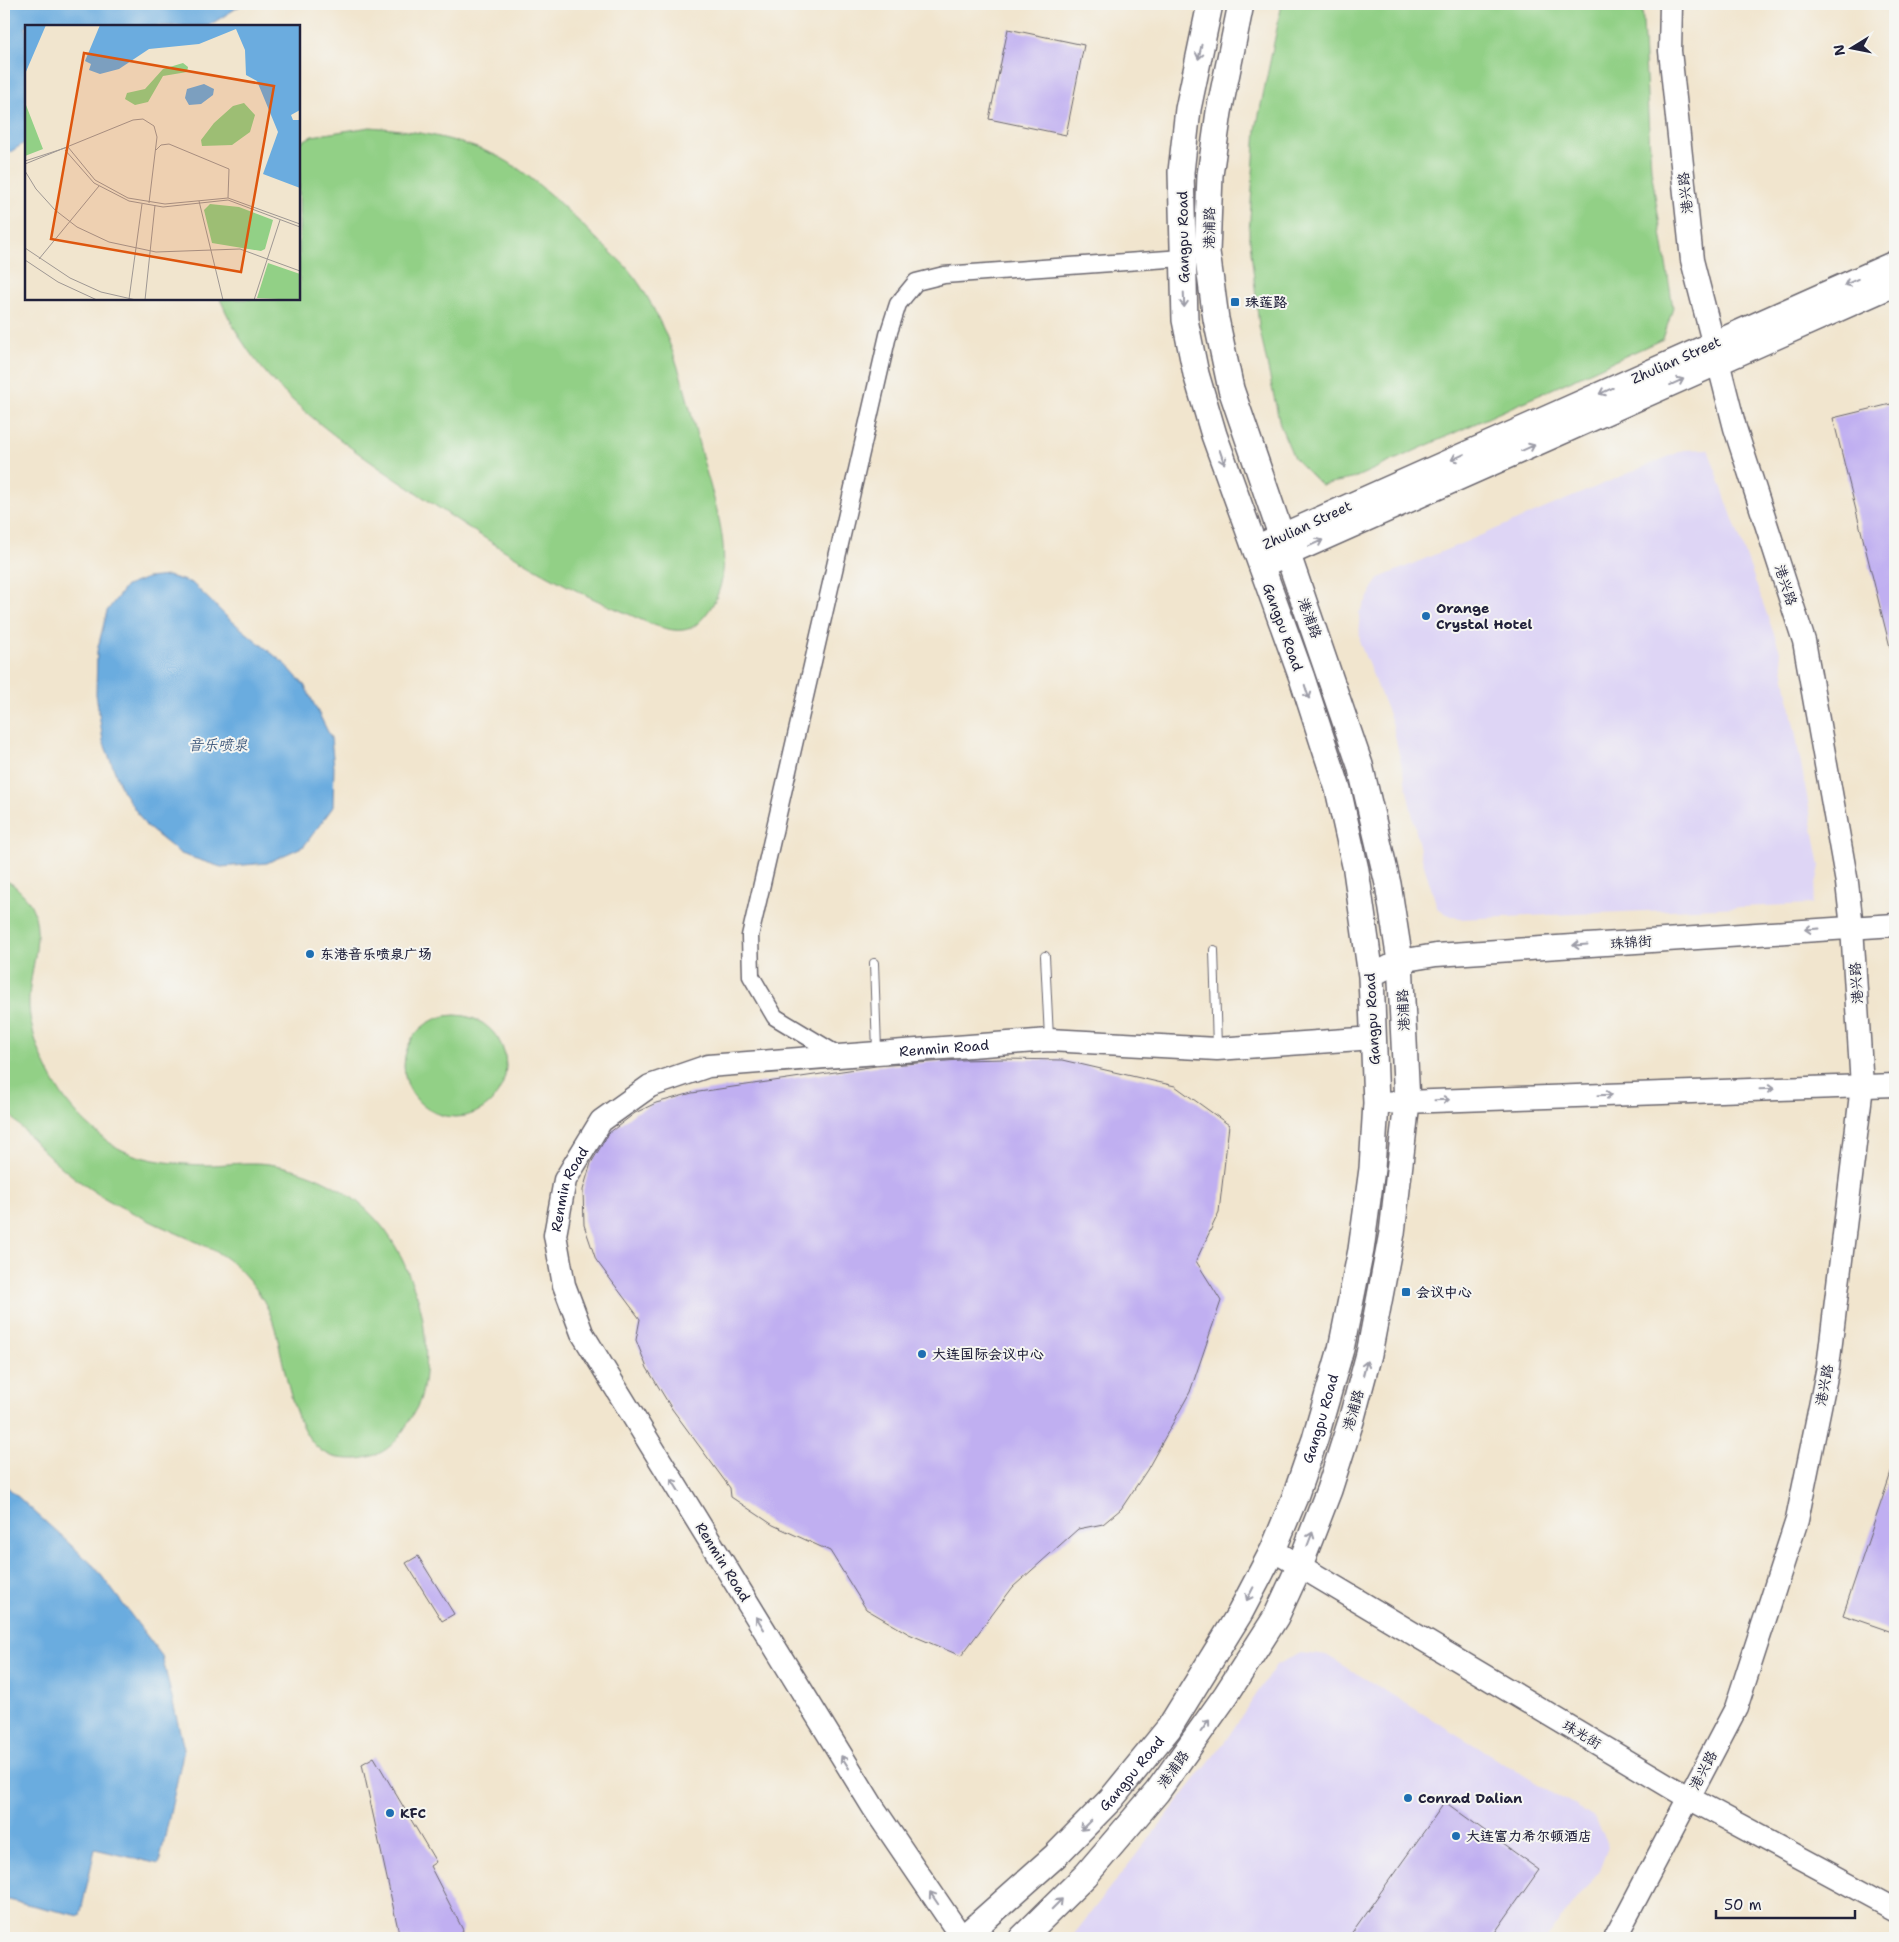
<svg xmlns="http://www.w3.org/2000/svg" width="1899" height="1942" viewBox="0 0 1899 1942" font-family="'Shantell Sans','LXGW WenKai TC',sans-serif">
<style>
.built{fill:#ded5f5}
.green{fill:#92d086;stroke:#5a7960}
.water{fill:#6bacdf;stroke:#46678d}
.building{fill:#c0aff1}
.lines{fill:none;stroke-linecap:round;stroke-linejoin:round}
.service-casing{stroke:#6a666e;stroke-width:10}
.minor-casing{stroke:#6a666e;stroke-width:19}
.secondary-casing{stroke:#6a666e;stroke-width:25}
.primary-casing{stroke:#6a666e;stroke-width:28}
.service{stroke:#fff;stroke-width:8}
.minor{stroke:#fff;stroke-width:16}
.secondary{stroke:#fff;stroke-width:22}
.primary{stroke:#fff;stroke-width:25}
.oneway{stroke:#9c9ca7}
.poi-dot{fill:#1f6fb2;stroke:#f6f6f2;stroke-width:2}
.labels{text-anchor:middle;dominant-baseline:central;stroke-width:4;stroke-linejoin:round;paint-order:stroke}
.street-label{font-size:14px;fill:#22223b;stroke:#f6f6f2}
.poi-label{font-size:14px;font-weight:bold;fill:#22223b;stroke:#f6f6f2;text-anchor:start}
.water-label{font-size:15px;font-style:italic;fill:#3f597d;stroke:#f6f6f2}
.inset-road{fill:none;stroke:#9e9793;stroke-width:1}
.view{fill:#de560e;fill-opacity:0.15;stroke:#de560e;stroke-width:2.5}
.inset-edge{fill:none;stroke:#22223b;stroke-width:2.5}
</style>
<rect width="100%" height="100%" fill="#f6f6f2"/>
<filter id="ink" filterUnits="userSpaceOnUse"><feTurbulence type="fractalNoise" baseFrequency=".02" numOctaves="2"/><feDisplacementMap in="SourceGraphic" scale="10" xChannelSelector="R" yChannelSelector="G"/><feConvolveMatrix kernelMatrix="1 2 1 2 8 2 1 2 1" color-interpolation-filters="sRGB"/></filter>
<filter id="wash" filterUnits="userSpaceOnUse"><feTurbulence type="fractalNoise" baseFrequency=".0096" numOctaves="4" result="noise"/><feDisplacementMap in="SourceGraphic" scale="20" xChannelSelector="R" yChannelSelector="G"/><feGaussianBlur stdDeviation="1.12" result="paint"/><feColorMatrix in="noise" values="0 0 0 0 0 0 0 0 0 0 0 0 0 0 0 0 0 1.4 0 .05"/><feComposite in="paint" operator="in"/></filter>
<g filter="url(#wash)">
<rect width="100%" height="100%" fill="#f1e5ce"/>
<path class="built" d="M1708,449l72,202 40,215 -8,38 -353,15 -21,-9 -16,-51 -30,-137 -32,-78 -1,-31 20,-35 305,-128z
M1301,1653l27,3 266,162 15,28 -9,24 -54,68h-475l155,-198 50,-75z"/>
<path class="green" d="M1282,4h360l9,165 22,139 -10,31 -311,140 -31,6 -27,-27 -14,-33 -21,-99 -10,-94 7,-103z
M370,127c44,3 85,11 125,28 34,15 82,65 109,91 9,9 20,17 27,27 11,13 20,30 27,45 24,47 34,102 48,153 14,48 35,112 -8,152 -18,18 -53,-2 -72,-10 -76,-31 -145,-76 -212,-122 -43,-28 -86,-58 -124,-93 -31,-29 -53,-60 -70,-99h79v-156l13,-7z
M4,880c8,3 11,6 17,12 32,31 6,77 8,115 2,31 18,66 35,91 12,17 39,43 58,52 24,12 63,15 90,15 21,-1 42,-4 63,0 53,9 103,42 126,92 6,12 11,26 16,39 10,26 13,87 0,111 -16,28 -25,49 -60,52 -9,0 -20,0 -28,-4 -39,-16 -44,-98 -56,-133 -5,-16 -14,-30 -24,-42 -23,-28 -46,-35 -77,-49 -17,-7 -34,-16 -51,-24 -46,-23 -85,-60 -117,-100z
M404 1066a51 51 0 1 1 102 0a51 51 0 1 1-102 0Z"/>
<path class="water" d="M4,4h239l-35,22h-182v116l-22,14z
M168,576l24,7 35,34 58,47 20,22 26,52 3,29 -1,40 -29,39 -37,17 -46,4 -40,-13 -35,-28 -24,-36 -19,-49 -7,-47 1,-43 10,-40 19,-25 21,-8z
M4,1484l91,83 67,89 22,93 -25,115 -64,-15 -15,67 -76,-17z"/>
<g id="blocks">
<path class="building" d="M1008,29l76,16 -18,90 -77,-16z
M1895,403v243l-5,1 -57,-229z
M1005,1059l57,1 113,26 54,39 -10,87 -23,49 25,40 -31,91 -43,78 -26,39 -18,15 -25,5 -65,58 -52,69 -52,-22 -43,-25 -36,-58 -57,-26 -42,-28 -1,-9 -58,-79 -25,-41 -11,-28 4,-21 -44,-59 -12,-35 -1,-35 8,-27 18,-30 26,-20 21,-10 36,-10 184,-27 84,-6z
M1893,1467h2v166l-52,-18z
M418,1556l36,58 -12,7 -36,-58z
M374,1757l62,105 -6,4 33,64 -3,8h-60l-38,-174z
M1445,1802l94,68 -48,68h-143z"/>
</g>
</g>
<g filter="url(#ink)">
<use href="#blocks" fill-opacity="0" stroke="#6a666e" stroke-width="1"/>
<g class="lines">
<g class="service-casing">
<path id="service" d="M1214,950l3,97
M1045,956l4,82
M874,963l3,87"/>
</g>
<g class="minor-casing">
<path id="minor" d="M838,1055l-63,-38 -24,-41 -1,-40 138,-601 10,-31 18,-22 28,-7 238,-17"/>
</g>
<g class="secondary-casing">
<g id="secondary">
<path d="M1895,262l-638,284v10l10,8 628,-279"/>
<path d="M1371,976l29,-15 36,-6 459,-30"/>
<path d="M1376,1103l519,-18"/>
<path d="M1273,1550l416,248 206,111"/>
<path id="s1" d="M962,1938l-89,-131 -291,-474 -18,-48 -9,-50 10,-55 36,-59 49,-35 58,-20 341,-26 168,9 157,-11"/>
<path d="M1615,1938l121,-230 61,-188 31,-153 34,-281 -10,-159 -5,-44 -43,-242 -69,-213 -43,-168 -22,-209 1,-47"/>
</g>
</g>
<g class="primary-casing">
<g id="primary">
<path id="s2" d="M963,1938l92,-82 56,-57 58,-71 71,-115 33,-63 22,-53 20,-58 26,-90 20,-99 11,-81 4,-66 -5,-127 -15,-106 -18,-81 -36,-111 -88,-243 -18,-61 -11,-54 -4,-148 7,-63 22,-105"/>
<path d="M1022,1938l64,-63 71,-83 69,-97 50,-78 24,-52 29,-75 22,-69 18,-67 23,-121 15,-131 -7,-141 -12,-77 -28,-119 -129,-376 -15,-70 -9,-67 3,-77 9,-63 22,-108"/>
</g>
</g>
<use href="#service" class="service"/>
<use href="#minor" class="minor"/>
<use href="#secondary" class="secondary"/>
<use href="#primary" class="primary"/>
</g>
<defs><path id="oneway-shaft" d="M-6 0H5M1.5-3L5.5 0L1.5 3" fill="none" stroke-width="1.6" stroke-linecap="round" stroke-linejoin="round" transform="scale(1.25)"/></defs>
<g class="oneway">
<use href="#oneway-shaft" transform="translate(1200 52) rotate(102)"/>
<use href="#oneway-shaft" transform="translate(1851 282) rotate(156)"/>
<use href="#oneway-shaft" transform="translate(1184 300) rotate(88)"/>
<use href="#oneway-shaft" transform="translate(1677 382) rotate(-24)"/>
<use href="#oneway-shaft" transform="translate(1606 391) rotate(156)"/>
<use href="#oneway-shaft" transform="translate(1528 448) rotate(-24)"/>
<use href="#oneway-shaft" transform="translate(1222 457) rotate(71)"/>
<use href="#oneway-shaft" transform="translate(1458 457) rotate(156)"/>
<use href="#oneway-shaft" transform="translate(1316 543) rotate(-24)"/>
<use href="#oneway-shaft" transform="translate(1307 692) rotate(72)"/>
<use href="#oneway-shaft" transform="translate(1812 929) rotate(176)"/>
<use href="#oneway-shaft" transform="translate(1580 945) rotate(176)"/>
<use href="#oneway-shaft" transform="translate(1767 1089) rotate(-2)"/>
<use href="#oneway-shaft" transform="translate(1605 1095) rotate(-2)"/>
<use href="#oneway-shaft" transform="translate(1442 1100) rotate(-2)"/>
<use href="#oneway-shaft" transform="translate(1365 1368) rotate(-75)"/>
<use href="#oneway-shaft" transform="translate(675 1485) rotate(-122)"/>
<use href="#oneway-shaft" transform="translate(1310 1539) rotate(-69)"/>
<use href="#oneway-shaft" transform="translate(1250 1594) rotate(117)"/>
<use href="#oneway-shaft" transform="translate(760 1623) rotate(-122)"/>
<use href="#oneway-shaft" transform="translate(1205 1726) rotate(-54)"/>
<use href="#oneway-shaft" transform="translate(845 1762) rotate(-122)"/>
<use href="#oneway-shaft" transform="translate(1086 1825) rotate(135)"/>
<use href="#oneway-shaft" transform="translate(934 1898) rotate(-124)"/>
<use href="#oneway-shaft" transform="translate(1057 1904) rotate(-45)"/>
</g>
</g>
<g class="poi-dot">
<rect x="1230" y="297" width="10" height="10" rx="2.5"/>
<circle cx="1426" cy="616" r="5"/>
<circle cx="310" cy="954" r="5"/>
<rect x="1401" y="1287" width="10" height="10" rx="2.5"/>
<circle cx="922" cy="1354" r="5"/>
<circle cx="1408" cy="1798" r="5"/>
<circle cx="390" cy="1813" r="5"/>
<circle cx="1456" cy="1836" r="5"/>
</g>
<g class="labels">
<g class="street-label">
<text transform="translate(1685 193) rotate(-96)">港兴路</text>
<text transform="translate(1209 228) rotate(-89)">港浦路</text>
<text transform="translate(1183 237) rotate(-91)">Gangpu Road</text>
<text transform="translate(1676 360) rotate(-24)">Zhulian Street</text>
<text transform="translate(1307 525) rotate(-25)">Zhulian Street</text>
<text transform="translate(1786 585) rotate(72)">港兴路</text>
<text transform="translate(1310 618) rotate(70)">港浦路</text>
<text transform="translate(1283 627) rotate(70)">Gangpu Road</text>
<text transform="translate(1631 942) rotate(-4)">珠锦街</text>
<text transform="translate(1856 983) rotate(-94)">港兴路</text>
<text transform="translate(1403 1010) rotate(-93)">港浦路</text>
<text transform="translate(1372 1019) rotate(-93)">Gangpu Road</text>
<text stroke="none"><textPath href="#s1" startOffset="1300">Renmin Road</textPath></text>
<text stroke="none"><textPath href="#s1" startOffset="865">Renmin Road</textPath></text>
<text transform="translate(1824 1385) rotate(-79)">港兴路</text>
<text transform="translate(1353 1410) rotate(-74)">港浦路</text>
<text stroke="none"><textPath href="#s2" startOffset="641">Gangpu Road</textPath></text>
<text transform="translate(723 1562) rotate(58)">Renmin Road</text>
<text transform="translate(1582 1734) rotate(31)">珠光街</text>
<text transform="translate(1173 1769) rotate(-54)">港浦路</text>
<text transform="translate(1703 1770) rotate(-62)">港兴路</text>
<text stroke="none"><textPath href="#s2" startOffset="236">Gangpu Road</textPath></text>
</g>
<g class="poi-label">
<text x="1245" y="302">珠莲路</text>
<text x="1436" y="608">Orange<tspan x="1436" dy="16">Crystal Hotel</tspan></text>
<text x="320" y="954">东港音乐喷泉广场</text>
<text x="1416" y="1292">会议中心</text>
<text x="932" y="1354">大连国际会议中心</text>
<text x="1418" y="1798">Conrad Dalian</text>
<text x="400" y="1813">KFC</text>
<text x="1466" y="1836">大连富力希尔顿酒店</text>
</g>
<g class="water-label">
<text x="218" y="745">音乐喷泉</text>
</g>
</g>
<g transform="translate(25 25)">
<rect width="275" height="275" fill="#f1e5ce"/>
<path d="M158,38l5,4 -1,5 -24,4 -15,26 -13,3 -10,-6 2,-6 18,-4 18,-20zM219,78l11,12 -5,17 -18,13 -30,1 -1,-6 13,-17 19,-17zM1,80l17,44 -18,7v-48zM185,179l29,3 34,13 -8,29 -4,2 -49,-8 -8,-33zM243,238l32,11v26l-43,-2z" fill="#92d086"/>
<path d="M0,0h21l-21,49zM75,0h200v85l-9,5 2,5h7v68l-37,-14 15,-42 -21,-51 -11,-6 -1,-25 -9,-21 -37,15 -50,5 -30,20 -19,5 -11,-4 2,-6 -6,-3zM179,59l10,5 -1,6 -12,9 -12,1 -4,-7 2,-9z" fill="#6bacdf"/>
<path class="inset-road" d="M40,125l29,33 35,18 34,6 65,-7 72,27M131,125l5,-5 8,-1 60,25 -1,29M0,136l43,-14 27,33 33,18 37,6 63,-6 72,26M0,139l108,-44 10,-1 11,7 3,11 -8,66M0,146l11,18 19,21 22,17 32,15 47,10 84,-3 60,22M174,176l24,99M0,223l45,30 31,14 35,8M14,234l60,-73M0,235l33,22 39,18M104,274l13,-95M120,275l10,-95M170,275h49M229,275l26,-80"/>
<path class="view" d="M59,28l190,33 -33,186 -190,-33z"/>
<rect width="275" height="275" class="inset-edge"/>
</g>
<rect width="1899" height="1942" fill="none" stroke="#f6f6f2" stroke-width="20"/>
<g transform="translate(1852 48) rotate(260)" stroke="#f6f6f2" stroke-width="4" paint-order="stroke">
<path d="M0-4L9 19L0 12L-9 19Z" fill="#22223b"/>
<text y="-8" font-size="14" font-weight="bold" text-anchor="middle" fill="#22223b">N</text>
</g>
<path d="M1716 1910v8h139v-8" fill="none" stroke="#22223b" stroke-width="2.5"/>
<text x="1724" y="1910" font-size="15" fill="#22223b" stroke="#f6f6f2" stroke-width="4" paint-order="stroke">50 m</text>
</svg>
